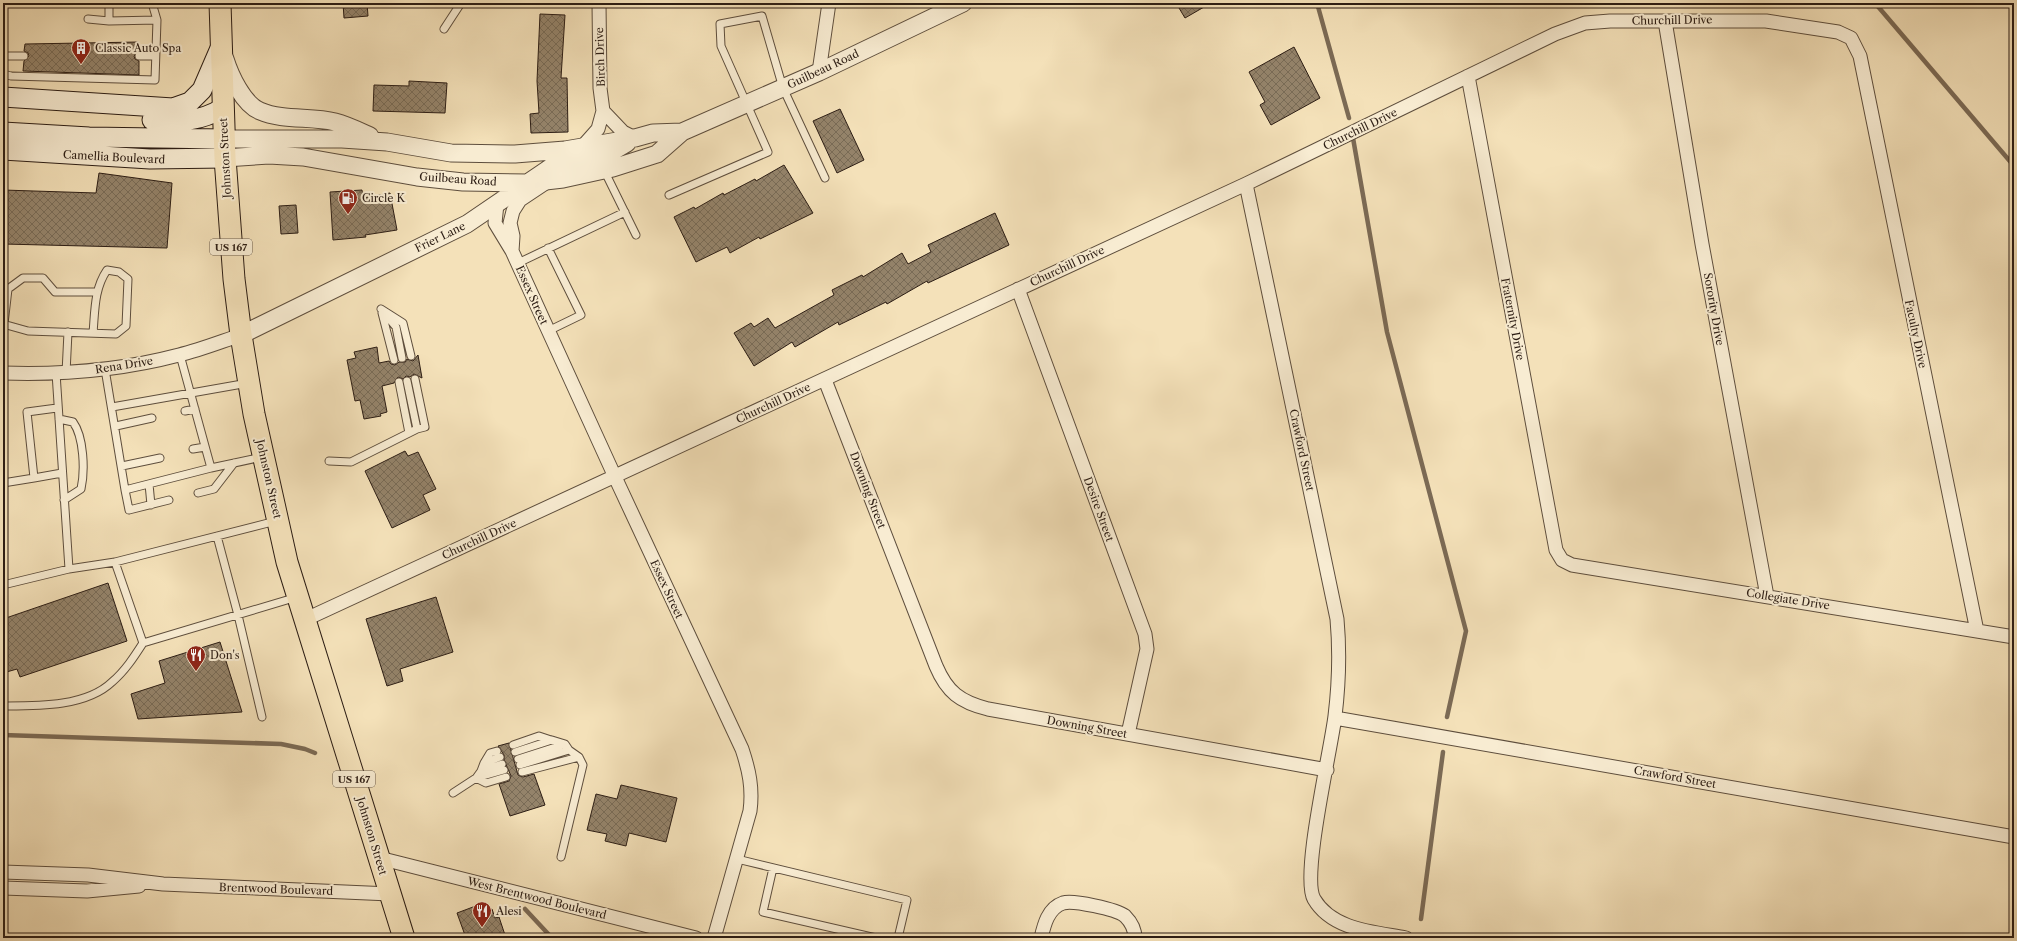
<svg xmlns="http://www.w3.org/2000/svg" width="2017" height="941" viewBox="0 0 2017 941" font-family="'Libre Caslon Text',serif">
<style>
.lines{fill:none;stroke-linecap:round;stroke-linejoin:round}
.stream{stroke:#7b6a55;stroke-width:4.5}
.building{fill:url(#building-cross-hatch);stroke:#2c1d14}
.service-casing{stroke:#5e4e3d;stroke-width:9}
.minor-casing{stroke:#5e4e3d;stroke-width:15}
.tertiary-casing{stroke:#5e4e3d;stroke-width:19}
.secondary-casing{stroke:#2c1d14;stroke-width:21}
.primary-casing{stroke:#2c1d14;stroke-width:23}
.service{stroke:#f8ecd2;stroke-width:7}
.minor{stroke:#f8ecd2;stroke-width:13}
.tertiary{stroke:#f8ecd2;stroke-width:17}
.secondary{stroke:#f8ecd2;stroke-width:19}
.primary{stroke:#f4e1b9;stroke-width:21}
.labels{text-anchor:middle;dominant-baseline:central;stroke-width:4;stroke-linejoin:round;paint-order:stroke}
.shield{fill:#f8ecd2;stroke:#695b4d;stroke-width:1}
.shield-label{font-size:10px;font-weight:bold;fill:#2c1d14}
.street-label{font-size:11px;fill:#2c1d14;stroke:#f8ecd2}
.poi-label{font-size:11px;fill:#2c1d14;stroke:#f8ecd2;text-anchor:start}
</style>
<defs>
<pattern id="building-cross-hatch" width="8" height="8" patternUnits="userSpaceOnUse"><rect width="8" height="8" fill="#94836a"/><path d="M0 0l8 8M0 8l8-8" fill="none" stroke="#796b56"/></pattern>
</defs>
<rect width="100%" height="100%" fill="#f4e1b9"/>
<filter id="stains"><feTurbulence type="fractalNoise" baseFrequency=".005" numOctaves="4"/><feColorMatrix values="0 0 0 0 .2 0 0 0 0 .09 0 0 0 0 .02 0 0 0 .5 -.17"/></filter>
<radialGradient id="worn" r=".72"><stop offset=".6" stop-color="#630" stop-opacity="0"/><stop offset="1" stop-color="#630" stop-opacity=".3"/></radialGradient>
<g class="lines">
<path class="stream" d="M1317,3l32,115
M1875,3l139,163
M1353,138l34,194 79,299 -19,86
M3,735l278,9 24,5 10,4
M525,909l27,29
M1421,919l22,-167"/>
</g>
<path class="building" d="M343,3h24l1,13 -24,2z
M1176,3h35l-26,15z
M540,14l25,1 -4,63h6l1,54 -37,1 -1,-19 9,-1 -2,-32z
M139,42v9l-5,5 1,3 4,2v14l-116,-4 1,-10 5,-5 -1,-3 -4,-2 1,-7z
M1294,47l26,51 -49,27 -11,-20 5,-3 -16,-30z
M409,81l38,2 -2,30 -72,-2 1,-26 35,1z
M840,109l24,51 -27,13 -24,-52z
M784,165l29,48 -53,26 -1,-2 -29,16 -3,-6 -31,15 -22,-45 20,-10 1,2 28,-16 1,2 31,-16 1,2z
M99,173l73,10 -5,65 -164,-4v-54l93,3z
M362,190l1,8 27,-5 7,37 -32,5 1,2 -33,3 -3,-48z
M296,205l2,28 -17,1 -2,-28z
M995,213l14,32 -81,38 -1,-2 -40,23 -1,-2 -47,23 -1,-3 -43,25 -3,-5 -38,24 -20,-33 17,-10 3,4 14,-9 7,10 59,-33 -2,-5 30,-15 1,2 39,-24 6,11 23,-12 -3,-7z
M377,347l2,16 10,-2 2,3 4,1 4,-3h6l2,-3 6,2 5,-6 4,23 -8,-4 -4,3 -4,-1 -3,3 -5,-2 -4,6 -12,3 5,26 -7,2 1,2 -17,3 -4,-19 -5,1 -8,-41 9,-2 -2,-6z
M405,451l3,5 10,-4 18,37 -13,6 7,15 -38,18 -27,-57z
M108,583l19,58 -107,36 -3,-8 -14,4v-54z
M436,597l17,55 -53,17 3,12 -16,5 -21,-67z
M220,642l22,70 -104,7 -7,-25 34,-11 -6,-22z
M509,743l9,32 5,2 11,-3 11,31 -35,11 -11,-32 10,-3 2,-5 -7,-16v-5l-6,-9z
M621,785l56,13 -11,44 -37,-9 -3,13 -21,-5 2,-7 -20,-4 9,-36 21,5z
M481,904l3,8 8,-3 3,9 4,-1 7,21h-40l-9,-25z"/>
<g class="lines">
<g class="service-casing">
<path id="service" d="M109,3v18l48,-1
M88,19l21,2
M444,29l17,-26
M3,56h21
M139,56h16
M3,74l8,2 144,4 2,-60 -5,-17
M604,170l32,65
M669,195l99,-43 -47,-106 -1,-22 42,-8 21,72 42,90
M548,248l33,67 -33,16
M518,263l107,-51
M381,309l22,14 8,33
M382,313l12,47
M386,315l10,12 6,31
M3,324l25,7 88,3 10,-8 2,-47 -9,-7 -12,-2c-13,19 -12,41 -14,63
M4,324l4,-35 15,-11h20l12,14h42
M180,355l31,113
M105,369l20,121 86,-22 51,-11
M56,373l13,196
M66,373l2,-41
M407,381l10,48
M399,382l10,51
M112,407l136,-24
M57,408l-30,4 7,66 28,-5
M185,411l10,-2
M59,419l14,3c11,15 12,49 8,67l-17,11
M116,426l36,-8
M193,449l12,-2
M329,461l22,1 66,-33 8,-2 -10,-48
M122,466l38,-8
M3,483l31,-5
M149,484l2,21
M125,490l4,20 40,-10
M198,493l16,-4 20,-26
M276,521l-161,41 28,81 154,-46
M217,536l21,79 24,102
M3,585l66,-16 46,-7
M3,706c34,0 83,1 109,-24 13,-11 22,-25 31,-39
M513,745l26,-9 12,4
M515,752l37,-12 13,4
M518,759l47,-15 4,6
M484,763l6,-10 7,-2
M520,765l49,-15 10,7
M481,771l3,-8 16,-6
M522,772l57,-15 4,8 -22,92
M476,778l5,-7 21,-7
M476,778l28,-8
M453,793l23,-15 10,5 20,-6
M737,859l170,41 -9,38
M773,868l-10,44 113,26"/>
</g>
<g class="minor-casing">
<path id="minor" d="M1665,21l37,223 65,352
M819,72l10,-69
M1468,76l88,474 6,10 10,5 442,72
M603,111l20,21 12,6
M582,147l16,-18 5,-18 -3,-23 -1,-85
M1246,184l91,435c3,33 2,64 -2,97 -4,34 -34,160 -21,183 18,31 60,33 92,39
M497,204l-2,19 17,28 103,226 127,272c7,21 11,39 8,62l-36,127
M512,251l1,-15 -3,-13 3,-12 7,-11 27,-18
M1018,289l127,345 2,15 -19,85
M3,373c59,2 119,-3 176,-18 21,-5 41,-13 62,-20
M825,380l111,286c11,26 24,36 52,43l339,61
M304,620l942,-436 309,-150 30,-11 25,-2h156l72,11 13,6 9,18 117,575
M1335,718l679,119
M379,858l317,80
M3,872l85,3 75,9 227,10
M3,888l84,3 52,-5
M1041,938c3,-13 7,-30 22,-35 10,-3 53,6 62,13 6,6 10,14 10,22"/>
</g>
<g class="tertiary-casing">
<path id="tertiary" d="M225,59c5,16 18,45 35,52 23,10 51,5 75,11 12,3 24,9 35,14
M224,139h118l45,3 64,11 64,1 50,-4 70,-12 18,-5 29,-1
M225,158l44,-3 34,2 114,20 46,5 65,1 35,-4 50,-11 44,-14 25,-22 137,-60 144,-69
M241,335l226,-111 87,-59 51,-9 22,-13"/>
</g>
<g class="secondary-casing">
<path id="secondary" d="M3,97l170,11 17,-6 12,-12 19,-44
M152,120c29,1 45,3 71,-12
M3,132l86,5 135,2
M3,150l147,9 75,-1"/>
</g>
<g class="primary-casing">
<path id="primary" d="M220,3l5,155 9,121 7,56 13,79 33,148 117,376"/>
</g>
<use href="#service" class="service"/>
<use href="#minor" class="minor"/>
<use href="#tertiary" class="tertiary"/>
<use href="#secondary" class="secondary"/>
<use href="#primary" class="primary"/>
</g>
<defs>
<g id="building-pin" transform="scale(1)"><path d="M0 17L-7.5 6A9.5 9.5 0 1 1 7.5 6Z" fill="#8f2418" stroke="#f8ecd2"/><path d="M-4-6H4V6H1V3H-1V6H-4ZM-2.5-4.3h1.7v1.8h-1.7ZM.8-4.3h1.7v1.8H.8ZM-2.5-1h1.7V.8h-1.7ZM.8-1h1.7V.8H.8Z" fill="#fff"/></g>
<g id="fuel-pin" transform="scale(1)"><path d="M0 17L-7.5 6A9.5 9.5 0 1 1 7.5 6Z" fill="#8f2418" stroke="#f8ecd2"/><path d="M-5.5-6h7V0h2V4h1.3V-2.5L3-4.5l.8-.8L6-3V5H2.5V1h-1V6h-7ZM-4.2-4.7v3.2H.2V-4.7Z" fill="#fff"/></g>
<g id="restaurant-pin" transform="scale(1)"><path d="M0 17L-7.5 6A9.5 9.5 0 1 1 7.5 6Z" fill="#8f2418" stroke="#f8ecd2"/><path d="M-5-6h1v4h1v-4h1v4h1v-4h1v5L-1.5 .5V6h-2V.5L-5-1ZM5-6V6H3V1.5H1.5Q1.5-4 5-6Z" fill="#fff"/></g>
</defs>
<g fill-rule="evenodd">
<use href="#building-pin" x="81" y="48"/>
<use href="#fuel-pin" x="348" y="198"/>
<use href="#restaurant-pin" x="196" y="655"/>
<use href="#restaurant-pin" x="482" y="911"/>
</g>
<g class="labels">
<g class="shield">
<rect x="210" y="239" width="42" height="16" rx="3"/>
<rect x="333" y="771" width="42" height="16" rx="3"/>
</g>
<g class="shield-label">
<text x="231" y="247">US 167</text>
<text x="354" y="779">US 167</text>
</g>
<g class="street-label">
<text transform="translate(1672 20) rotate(-1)">Churchill Drive</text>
<text transform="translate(600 57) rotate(-92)">Birch Drive</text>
<text transform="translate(823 69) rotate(-25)">Guilbeau Road</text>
<text transform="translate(1360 129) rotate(-26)">Churchill Drive</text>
<text transform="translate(114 157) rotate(3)">Camellia Boulevard</text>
<text transform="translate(225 158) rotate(-93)">Johnston Street</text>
<text transform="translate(458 179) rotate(4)">Guilbeau Road</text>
<text transform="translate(440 237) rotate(-26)">Frier Lane</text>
<text transform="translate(1067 266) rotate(-25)">Churchill Drive</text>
<text transform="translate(532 295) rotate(66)">Essex Street</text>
<text transform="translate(1714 309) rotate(80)">Sorority Drive</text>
<text transform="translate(1513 319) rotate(79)">Fraternity Drive</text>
<text transform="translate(1916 334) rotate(78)">Faculty Drive</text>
<text transform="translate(124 365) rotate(-9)">Rena Drive</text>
<text transform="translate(773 403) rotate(-25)">Churchill Drive</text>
<text transform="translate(1302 450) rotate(78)">Crawford Street</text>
<text transform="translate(269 479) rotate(77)">Johnston Street</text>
<text transform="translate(868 490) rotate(69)">Downing Street</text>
<text transform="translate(1099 509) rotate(70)">Desire Street</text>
<text transform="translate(479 539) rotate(-25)">Churchill Drive</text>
<text transform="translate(667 589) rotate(65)">Essex Street</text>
<text transform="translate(1788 599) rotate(9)">Collegiate Drive</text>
<text transform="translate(1087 727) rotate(10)">Downing Street</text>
<text transform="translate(1675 777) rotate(10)">Crawford Street</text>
<text transform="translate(372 836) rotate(73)">Johnston Street</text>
<text transform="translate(276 889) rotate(2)">Brentwood Boulevard</text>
<text transform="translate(537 898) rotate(14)">West Brentwood Boulevard</text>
</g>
<g class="poi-label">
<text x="95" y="48">Classic Auto Spa</text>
<text x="362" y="198">Circle K</text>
<text x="210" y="655">Don's</text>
<text x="496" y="911">Alesi</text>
</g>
</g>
<rect width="2017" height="941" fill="none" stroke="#f4e1b9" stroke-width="16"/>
<rect x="4" y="4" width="2009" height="933" fill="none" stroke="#2c1d14" stroke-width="2"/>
<rect x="8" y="8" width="2001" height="925" fill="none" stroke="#2c1d14"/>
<rect width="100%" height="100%" filter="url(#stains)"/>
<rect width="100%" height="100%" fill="url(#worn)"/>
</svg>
